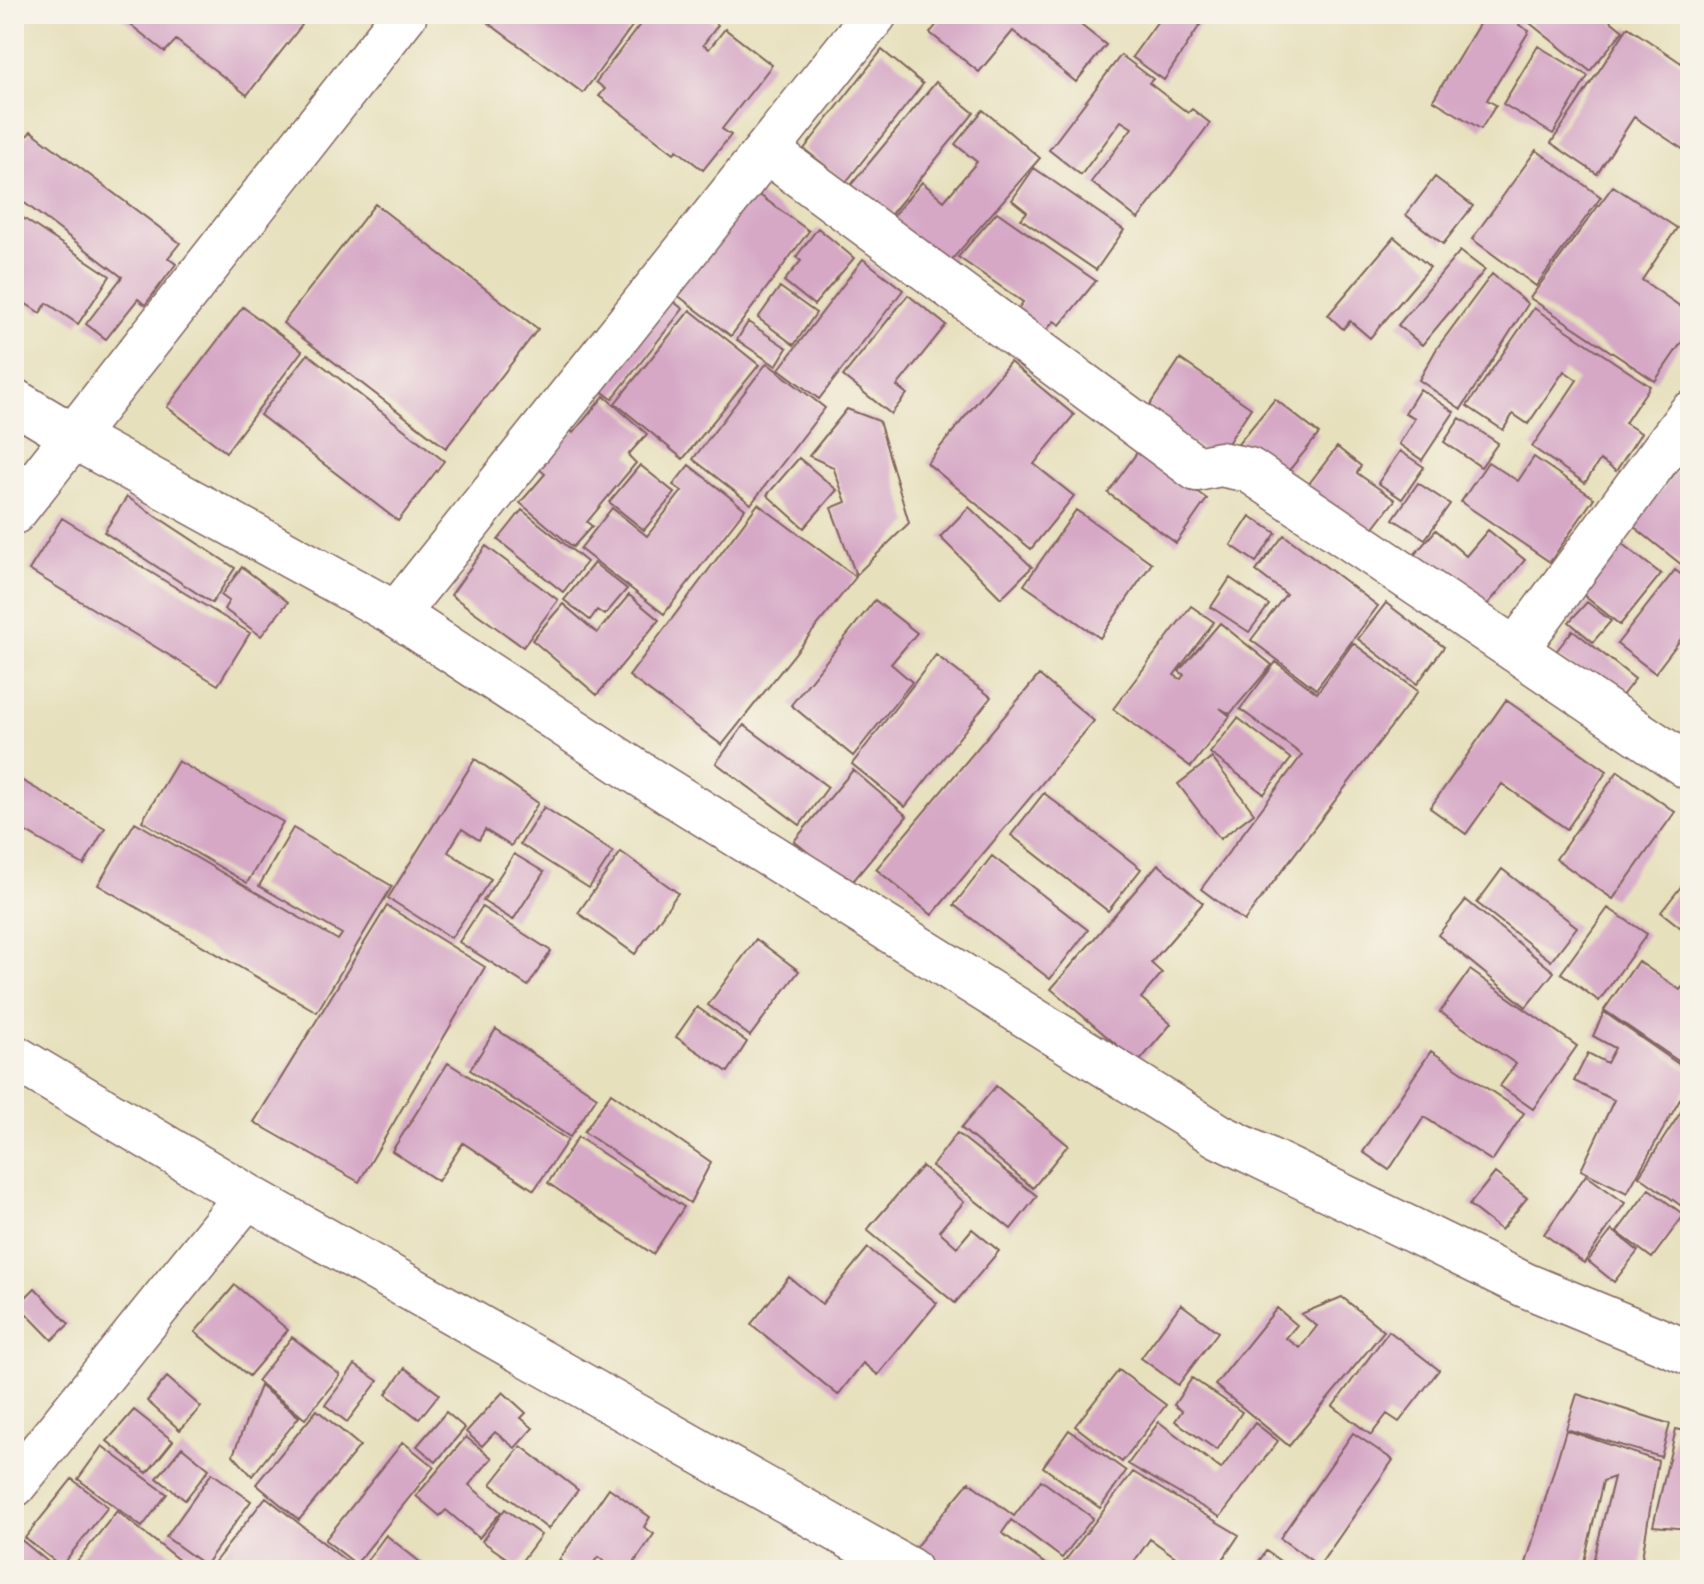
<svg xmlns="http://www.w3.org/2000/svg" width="1704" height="1584" viewBox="0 0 1704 1584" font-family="'Libre Bodoni',serif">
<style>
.building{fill:#d6a8c6}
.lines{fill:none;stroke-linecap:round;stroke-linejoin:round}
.minor-casing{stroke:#81635e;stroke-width:47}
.minor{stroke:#fff;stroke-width:44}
</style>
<rect width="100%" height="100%" fill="#f7f3e8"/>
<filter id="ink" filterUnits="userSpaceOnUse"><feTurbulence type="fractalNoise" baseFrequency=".0125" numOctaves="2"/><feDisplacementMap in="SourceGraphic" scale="16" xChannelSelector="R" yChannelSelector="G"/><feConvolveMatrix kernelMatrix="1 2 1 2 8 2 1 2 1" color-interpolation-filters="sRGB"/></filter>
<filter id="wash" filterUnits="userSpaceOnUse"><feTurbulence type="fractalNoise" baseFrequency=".006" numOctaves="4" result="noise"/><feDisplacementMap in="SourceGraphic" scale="32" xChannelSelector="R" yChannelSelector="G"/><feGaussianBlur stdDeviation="1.8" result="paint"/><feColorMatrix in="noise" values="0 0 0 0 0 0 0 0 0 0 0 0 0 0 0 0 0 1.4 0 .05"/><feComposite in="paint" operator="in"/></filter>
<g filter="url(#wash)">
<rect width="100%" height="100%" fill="#e7e0bd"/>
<g id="blocks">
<path class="building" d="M117,14h171l14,11 -55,70 -71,-55 -11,12z
M486,14h155l-58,79 -100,-74z
M648,14h55l15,11 -15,20 6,4 16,-20 47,36 -50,64 9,6 -28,35 -26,-20 -3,3 -75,-57 6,-7 -9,-7z
M945,14h122l39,31 -30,37 -63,-51 -34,41 -49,-39z
M1163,14h44l-43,66 -32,-23z
M1481,14h45l-7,11 10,6 -42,69 9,5 -15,24 -48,-29 51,-84z
M1530,14h72l21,17 -33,40 -64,-51z
M1628,27l62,42v85l-56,-37 -37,57 -46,-31z
M1538,46l50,30 -35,58 -50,-30z
M882,50l41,34 -77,98 -42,-33z
M1121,55l32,24 -4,4 39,30 4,-4 18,14 -72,96 -47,-37 41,-54 -11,-7 -40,54 -32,-25z
M936,82l38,31 -86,105 -38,-32z
M983,110l57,48 -98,113 -55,-48 35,-41 22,19 33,-39 -22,-18z
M31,131l149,112 -12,15 8,6 -31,41 -7,-6 -32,40 -20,-15 36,-47 -108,-82v-42z
M1536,150l65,47 -65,89 -64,-47z
M1034,168l90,62 -28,40 -75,-51 6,-7 -15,-12z
M1435,177l38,29 -30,38 -37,-29z
M1613,186l64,42 -35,52 48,33v17l-35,51 -125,-83z
M750,188l59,43 -78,105 -59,-45z
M375,204l163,125 -92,119 -163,-125z
M14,212l96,64 -32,48 -31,-21 -7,10 -26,-17z
M997,212l99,69 -36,44 -6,-4 -9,11 -29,-20 7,-10 -65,-45z
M818,228l36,30 -40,47 -30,-24 17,-20 -5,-4z
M1394,237l36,30 -60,71 -20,-17 -7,8 -15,-14z
M1460,251l25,19 -63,75 -24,-20z
M863,259l40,31 -84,109 -40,-30z
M1492,274l36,30 -67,105 -42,-29 18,-32z
M780,287l36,26 -22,32 -36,-27z
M662,293l21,16 -71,90 -22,-17z
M908,295l38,30 -49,61 10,8 -16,20 -48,-38z
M243,307l59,44 -76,101 -59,-45z
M1534,308l116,78 -25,37 16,10 -25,38 -16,-11 -15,23 -53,-36 45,-67 -13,-9 -36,53 -15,-10 -10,16 -36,-24z
M690,310l69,55 -76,94 -68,-56z
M748,322l39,26 -11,18 -39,-26z
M308,354l136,107 -46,60 -138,-106z
M1180,359l71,49 -34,52 -72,-48z
M1010,362l64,53 -40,49 40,32 -43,53 -104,-86z
M767,363l58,45 -74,96 -58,-45z
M1420,389l34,23 -32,48 -23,-16 16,-26 -10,-5z
M604,396l43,38 -19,21 8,8 -49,59 5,4 -19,21 -53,-44 25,-29 -7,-6 32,-38 3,3z
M1275,399l44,35 -37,45 -44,-35z
M847,409l32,12 30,102 -53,52 -25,-67 15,-6 -13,-35 -24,-11z
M1460,418l38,25 -17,24 -37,-25z
M1337,447l24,19 -4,7 38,27 -28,36 -62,-47z
M1139,450l68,49 -31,44 -68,-50z
M1400,451l24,16 -22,32 -24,-16z
M1690,454v101l-8,10 -49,-39z
M1534,457l60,41 -44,64 -89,-60 27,-40 30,19z
M799,458l38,32 -33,38 -37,-33z
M640,465l35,28 -31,37 -35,-28z
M689,465l56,44 -81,105 -84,-65 32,-41 35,28 35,-45 -9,-6z
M1418,483l32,21 -25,35 -32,-20z
M127,497l108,71 -23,35 -108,-71z
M758,504l98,73 -134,168 -93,-69z
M969,507l63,60 -31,31 -61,-61z
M522,510l65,52 -24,30 -65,-52z
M1076,510l76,53 -52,75 -76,-53z
M1250,516l26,17 -20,29 -25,-17z
M62,518l188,115 -32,52 -189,-115z
M1436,530l30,26 22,-26 37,30 -43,51 -69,-55z
M1284,535l94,71 -62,83 -65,-49 35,-46 -30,-23z
M1621,543l40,31 -41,51 -39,-32z
M486,546l72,54 -35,47 -72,-52z
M594,563l33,26 -22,26 -8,-5 -7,10 -26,-20z
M242,567l46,35 -27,34 -37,-27 5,-8 -8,-6z
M1675,570l15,11v46l-35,46 -38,-29z
M1230,578l39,27 -20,27 -38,-25z
M629,595l30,25 -62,75 -65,-55 31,-36 34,29z
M875,600l42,33 -26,31 21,18 -59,74 -62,-51z
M1587,602l24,19 -18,21 -24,-20z
M1386,603l58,44 -27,37 -59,-45z
M1191,606l23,16 -40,53 7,4 3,-4 -5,-4 41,-48 52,42 -42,49 -10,-6 10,8 -39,51 -78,-58z
M1573,630l62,49 -19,24 -62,-49z
M1353,643l65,48 -174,230 -43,-32 101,-134 -62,-46 36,-47 41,31z
M936,655l55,42 -86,110 -53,-43z
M1039,675l55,46 -162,194 -56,-46z
M1506,700l101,71 -40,58 -65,-45 -36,50 -36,-26z
M1238,718l53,41 -27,35 -54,-41z
M744,725l84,62 -28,38 -84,-62z
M1212,758l42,55 -34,26 -42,-55z
M475,759l63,44 -27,43 -26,-16 -6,10 -17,-11 -14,23 43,27 -40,59 -63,-40z
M178,761l105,61 -36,61 -105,-62z
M853,770l54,46 -58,70 -55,-45z
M1618,771l57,41 -62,87 -57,-40z
M14,776l91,52 -21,37 -70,-40z
M1044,793l97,76 -33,42 -97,-76z
M544,807l69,45 -24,36 -69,-44z
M135,822l203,118 4,-6 -83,-48 34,-58 99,58 -75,126 -219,-127z
M621,852l57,41 -43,61 -57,-41z
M514,854l30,18 -31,48 -30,-19z
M992,856l96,74 -38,49 -96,-74z
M1158,864l45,39 -52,60 11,10 -21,25 30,26 -33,39 -87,-74z
M1502,869l75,58 -26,34 -74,-58z
M1687,879l3,2v54l-29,-23z
M1466,900l88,72 -28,35 -88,-72z
M387,906l98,61 -126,215 -105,-60z
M482,907l69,44 -23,35 -69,-44z
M1608,908l39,26 -48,67 -38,-28z
M756,939l43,32 -49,65 -42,-31z
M1638,961l42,29 10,-12v91l-86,-59z
M1470,970l107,76 -44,63 -33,-23 16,-22 -76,-52z
M697,1007l50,35 -19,30 -52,-35z
M1604,1012l86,60v10l-63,111 -46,-23 33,-70 -40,-19 14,-28 19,10 8,-15 -22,-12z
M496,1029l101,68 -27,40 -100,-67z
M1431,1051l93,62 -32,48 -68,-44 -35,53 -26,-18z
M448,1063l120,77 -34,50 -71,-47 -25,38 -46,-30z
M996,1086l72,59 -35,43 -72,-60z
M611,1093l100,69 -21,41 -106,-71z
M1690,1098v114l-51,-36z
M957,1133l80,63 -26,33 -79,-63z
M578,1137l106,70 -31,47 -105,-71z
M922,1166l42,36 -25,29 18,16 15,-18 27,22 -44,52 -88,-73z
M1495,1173l32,25 -26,32 -32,-25z
M1586,1175l39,28 -41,60 -40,-29z
M1649,1189l35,26 -32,43 -35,-26z
M1612,1230l26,21 -24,31 -26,-21z
M868,1248l69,55 -59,72 -15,-12 -25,32 -87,-71 38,-47 33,27z
M235,1285l53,45 -39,46 -54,-44z
M35,1288l34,36 -17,16 -34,-35z
M1342,1297l42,34 -95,115 -74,-61 62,-77 20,17 -11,13 14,10 17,-22 -16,-12z
M1181,1304l37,28 -40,53 -37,-27z
M1389,1331l50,39 -40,52 -12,-8 -16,21 -38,-29z
M292,1337l48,38 -35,44 -48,-38z
M355,1365l23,16 -31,41 -22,-17z
M405,1368l34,26 -20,25 -33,-25z
M1119,1370l47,35 -44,57 -47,-36z
M167,1377l34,30 -21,23 -33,-29z
M1192,1378l50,34 -25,38 -42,-29 7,-10 -8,-6z
M260,1386l39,31 -47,59 -19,-21z
M503,1392l23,21 -5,5 12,10 -18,20 -20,-16 -13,14 -16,-14z
M1577,1394l93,30 -9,33 -95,-28z
M134,1410l39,31 -26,32 -40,-32z
M317,1410l43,36 -61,74 -43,-36z
M446,1412l19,16 -29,34 -19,-16z
M1159,1422l62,47 34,-46 23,18 -58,76 -92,-53z
M1676,1429l14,3v97l-37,-3z
M1069,1430l57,41 -26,37 -57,-41z
M1566,1430l92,31 -18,109h-49l23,-93 -11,4 -21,89h-58z
M1353,1433l40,27 -74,106 -39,-28z
M466,1437l26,21 -23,27 32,27 -22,26 -33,-28 -6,6 -24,-20z
M403,1442l31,25 -78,97 -31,-24z
M102,1446l65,48 -25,33 -64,-48z
M521,1446l57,44 -30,39 -57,-45z
M182,1447l27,22 -24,31 -28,-22z
M1133,1472l106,63 -23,35h-22l-44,-31 -22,31h-70z
M212,1473l39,28 -46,64 -39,-28z
M72,1479l36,28 -47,59 -36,-28z
M1041,1480l52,38 -31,40 -51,-38 -9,13 46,33 -3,4h-104l-28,-20 56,-68 45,34z
M609,1488l41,29 -6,10 10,7 -25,36h-13l-18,-13 -10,13h-14l-15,-10z
M266,1497l85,68 -4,5h-126l-8,-6z
M505,1509l36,26 -23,31 -36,-25z
M117,1511l68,54 -4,5h-100l-7,-5z
M14,1534l44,36h-44z
M386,1535l44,35h-62l-5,-4z
M1266,1551l27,19h-40z"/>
</g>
</g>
<g filter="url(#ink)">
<use href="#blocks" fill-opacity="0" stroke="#81635e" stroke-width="2"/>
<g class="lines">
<g class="minor-casing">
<path id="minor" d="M767,151l430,318 23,-5 29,6 441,298
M14,401l60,36 322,177 236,155 587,367 306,149 165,68
M14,512l391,-498
M396,614l479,-600
M1516,649l174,-235
M14,1057l233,139 662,374
M14,1485l233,-289"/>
</g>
<use href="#minor" class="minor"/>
</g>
</g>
<rect width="1704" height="1584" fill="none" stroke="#f7f3e8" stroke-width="48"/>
</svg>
